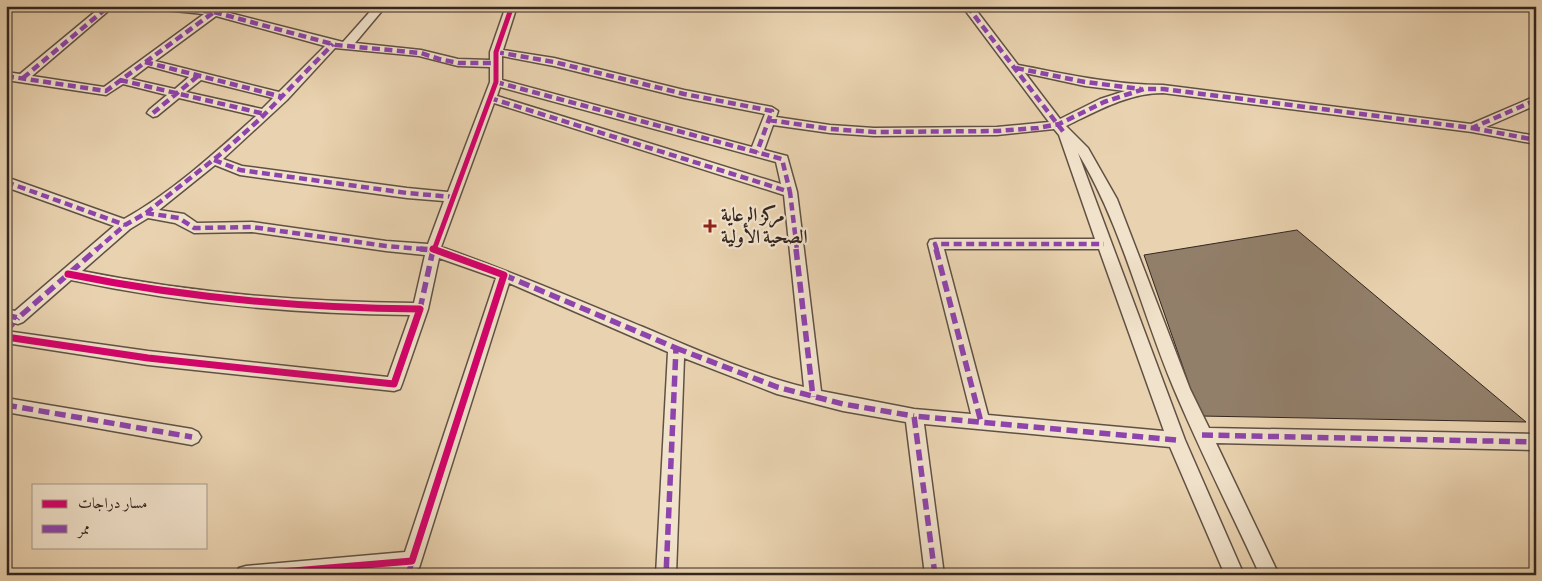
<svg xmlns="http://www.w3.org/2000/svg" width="1542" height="581" viewBox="0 0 1542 581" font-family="'Libre Bodoni',Amiri,serif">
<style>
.building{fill:#927f6a;stroke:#332620}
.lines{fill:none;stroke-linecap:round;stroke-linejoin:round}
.minor-casing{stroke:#605144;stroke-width:3}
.minor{fill:#f1e2cb;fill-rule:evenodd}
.quiet-far1{stroke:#8e44ad;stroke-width:4.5;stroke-dasharray:8 4.5;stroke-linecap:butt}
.quiet{stroke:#8e44ad;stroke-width:5.5;stroke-dasharray:11 5.5;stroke-linecap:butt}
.cycleway-far1-casing{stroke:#f1e2cb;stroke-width:8}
.cycleway-casing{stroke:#f1e2cb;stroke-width:10}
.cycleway-far1{stroke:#d6006c;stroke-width:5}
.cycleway{stroke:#d6006c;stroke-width:7}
.poi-dot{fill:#8f2418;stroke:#f1e2cb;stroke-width:2}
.labels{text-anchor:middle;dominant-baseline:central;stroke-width:4.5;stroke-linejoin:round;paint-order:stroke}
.poi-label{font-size:19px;font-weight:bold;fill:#332620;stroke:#f1e2cb;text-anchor:start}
</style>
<rect width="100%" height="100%" fill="#e9d2af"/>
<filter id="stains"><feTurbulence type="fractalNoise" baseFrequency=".004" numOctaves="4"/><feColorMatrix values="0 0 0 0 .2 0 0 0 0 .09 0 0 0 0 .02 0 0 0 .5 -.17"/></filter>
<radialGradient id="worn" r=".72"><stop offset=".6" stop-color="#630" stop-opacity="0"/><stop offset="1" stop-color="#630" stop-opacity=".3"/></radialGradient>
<path class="building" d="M1297,230l229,192 -326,-6 -56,-161z"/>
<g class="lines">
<g class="minor-casing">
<path id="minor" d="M102,6h12l-82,70 72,11 100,-73 -50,-5 -5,-3h40l25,3 129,33 32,-36h11l-31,37 66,7 37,9 32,1v-8l16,-46h11l-14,44 51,8 130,32 88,17 6,4 -2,6 54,8 44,3 123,-1 52,-5 -87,-116h11l45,59c48,9 96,20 145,20l308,39 65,-28v9l-50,22 50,9v8l-64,-12 -309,-39c-35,0 -66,18 -97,33l22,22 29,51 73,190 19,39 327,6v16l-320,-7 63,132h-19c-29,-63 -60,-124 -86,-186 -33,-78 -52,-163 -96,-236l107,287 59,135h-19l-55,-128 -246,-23 20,151h-19l-19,-153 -63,-11 -66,-17 -93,-36 -8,217h-20l12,-223 -159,-69 -90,285 -7,2 -53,5h-122l2,-7 7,-2 159,-14 91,-274 -57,-20 -11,51 -26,75 -2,5 -6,2 -246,-26 -142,-22v-12l142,20 240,26 22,-62c-114,-1 -227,-11 -339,-35l-48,42 -5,2 -12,-3v-12l9,2 99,-85 -108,-39v-10l118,42c47,-26 92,-67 132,-103l-77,-18 -22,18 -4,1 -6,-4 2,-3 18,-15 -44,-11 -17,11 -100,-15v-8l14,2zM216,16l109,30 -46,46 -124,-31zM335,48l84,8 39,10 32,1v15l-42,110 -41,-4 -165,-22 -19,-7 64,-59zM502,56l52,10 130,32 81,16 -13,33 -250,-67zM148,66l41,11 -14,12 -44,-10zM1025,73l60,13 40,5 -25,8 -40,20zM201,80l72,18 -11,11 -76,-17zM500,87l276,75 5,22 -284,-88zM494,103l290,92 20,192c-55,-14 -109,-38 -161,-60 -67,-28 -133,-56 -202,-80zM773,125l57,8 44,3 123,-1 57,-6 5,6 36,104h-160l-5,1 -2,4 43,170 -57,-5 -93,-18 -24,-199 -10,-36 -23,-6zM215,165l25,10 167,23 37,3 -16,43 -42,-3 -134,-19 -55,1 -13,-9 -25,-4zM148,218l27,5 19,10 58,-1 134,19 39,4 -11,48c-112,-1 -223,-10 -332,-32l48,-42zM944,249h155l65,182 -176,-16z
M6,398l186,31 6,3 3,5 -3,5 -6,3 -186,-33z"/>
</g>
<use href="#minor" class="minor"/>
<path class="quiet-far1" d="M967,6l98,128
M216,11l16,-5
M214,12l122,33 85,8 18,6 19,4h38
M496,52l58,10 130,32 88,17 -15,41
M145,62l138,35
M1016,68l69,14 56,7
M6,76l100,15 108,-79 -60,-6
M23,78l86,-72
M120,80l145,34
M496,82l286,77 8,33
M490,98l300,94 7,58
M153,113l46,-38
M769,120l61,9 44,3 123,-1 41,-3 21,-4 45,-22 40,-13h19l309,39 64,-28
M1472,128l64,12
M214,160l26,10 167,23 46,4
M6,182l119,43
M146,213l76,-60 38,-34 73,-75
M96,250l29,-25 21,-12 33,5 15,10 58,-1 134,19 47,4
M937,250l-2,-6h169"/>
<path class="quiet" d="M796,249l17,148
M936,249l45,173
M504,275l172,73 -10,227
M420,309l13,-59 -13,-1
M6,315l12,3 79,-69
M6,331l12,-13
M676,348l101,39 66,17 71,12
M6,405l186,32
M1202,435l334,7
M408,575l4,-14
M935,575l-21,-159 262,24"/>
<g class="cycleway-far1-casing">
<path id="cycleway-far1" d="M434,250l62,-168v-30l16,-46"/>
</g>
<g class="cycleway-casing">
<path id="cycleway" d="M6,337l142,21 246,26 26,-75c-119,-1 -235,-11 -352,-35
M246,575l166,-14 92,-286 -71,-26"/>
</g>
<use href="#cycleway-far1" class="cycleway-far1"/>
<use href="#cycleway" class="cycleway"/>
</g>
<path class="poi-dot" d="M707.5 218.5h5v5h5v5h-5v5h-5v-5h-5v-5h5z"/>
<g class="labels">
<g class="poi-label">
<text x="721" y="215">مركز الرعاية<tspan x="721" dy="22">الصحية الأولية</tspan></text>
</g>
</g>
<rect width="1542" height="581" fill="none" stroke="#e9d2af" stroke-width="25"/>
<rect x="8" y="8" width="1527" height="566" fill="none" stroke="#332620" stroke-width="2.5"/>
<rect x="12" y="12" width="1517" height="556" fill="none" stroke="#332620"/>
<rect x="32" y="484" width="175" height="65" fill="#f1e2cb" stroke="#a59787"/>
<rect x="42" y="500" width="25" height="8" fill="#d6006c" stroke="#a59787"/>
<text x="78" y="508" font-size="15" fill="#332620">مسار دراجات</text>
<rect x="42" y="525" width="25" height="8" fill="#8e44ad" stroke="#a59787"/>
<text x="78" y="534" font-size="15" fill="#332620">ممر</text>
<rect width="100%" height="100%" filter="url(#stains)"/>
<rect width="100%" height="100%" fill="url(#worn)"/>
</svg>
